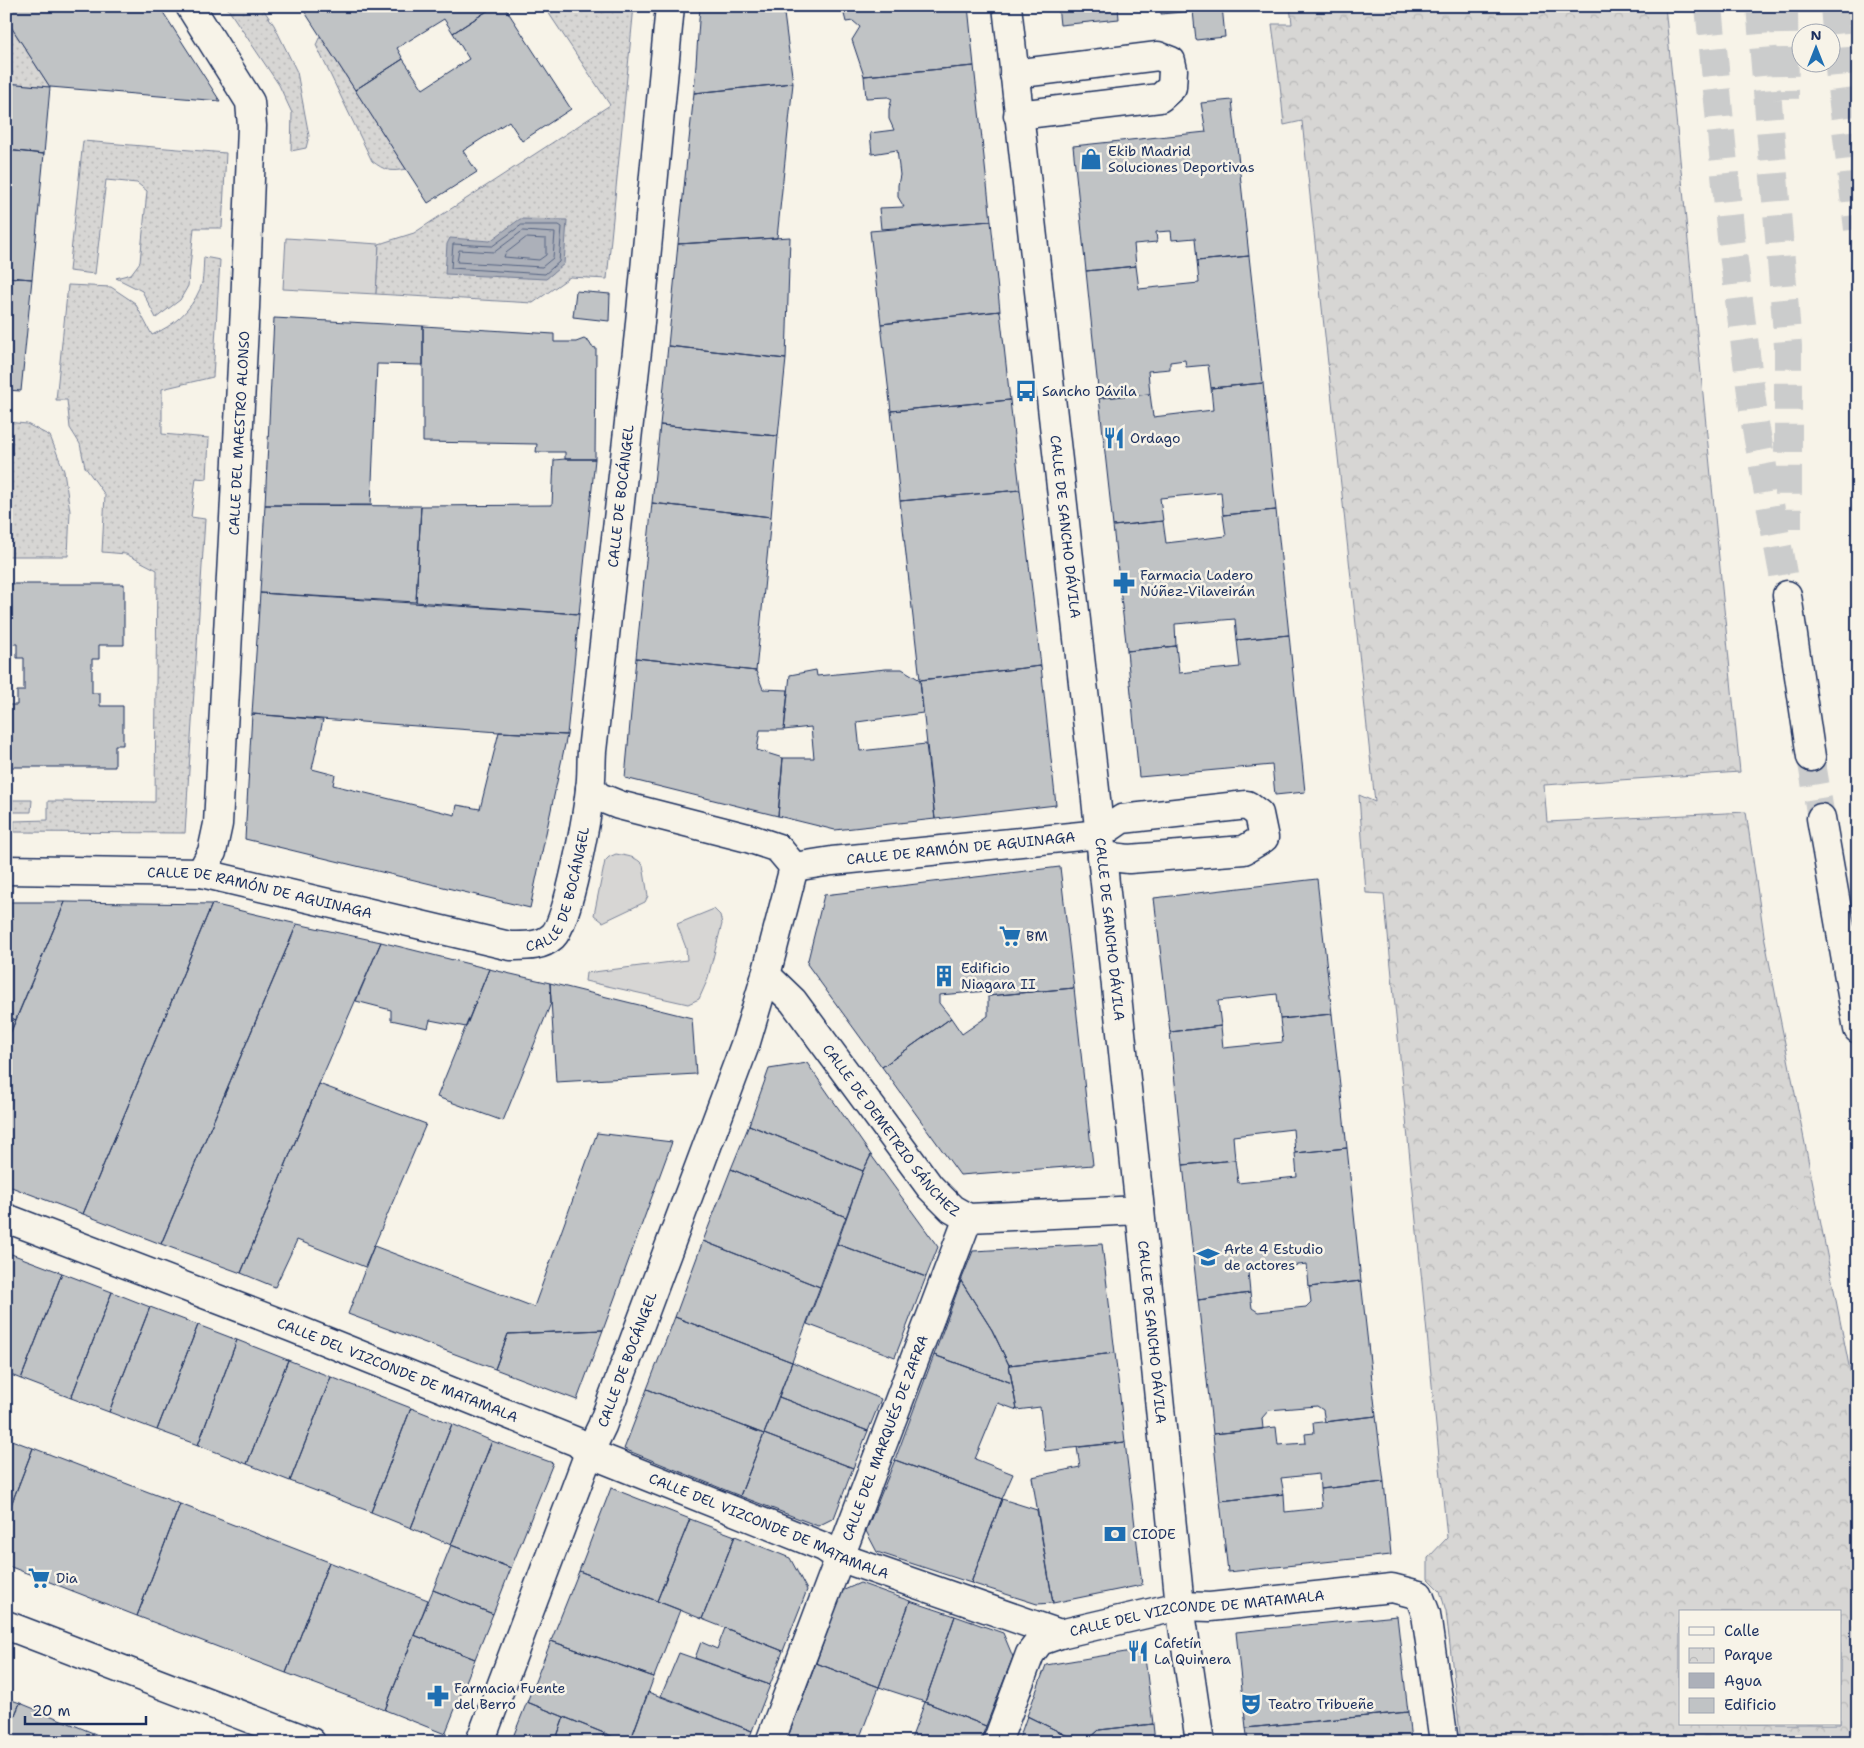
<svg xmlns="http://www.w3.org/2000/svg" width="1864" height="1748" viewBox="0 0 1864 1748" font-family="'Shantell Sans',sans-serif">
<style>
.grass{fill:#d7d6d4;stroke:#798299}
.park{fill:url(#park-crowns);stroke:#798299;fill-rule:evenodd}
.garden{fill:url(#garden-dots);stroke:#798299}
.water{fill:#acb0b9;stroke:#727c95}
.lines{fill:none;stroke-linecap:round;stroke-linejoin:round}
.shore{stroke:#556382;stroke-width:1}
.building{fill:#c0c3c5;stroke:#1b2f5e}
.highway-tunnel{stroke:#cbcccc;stroke-width:28;stroke-dasharray:28 14;stroke-linecap:butt}
.minor-casing{stroke:#1b2f5e;stroke-width:31}
.highway-casing{stroke:#1b2f5e;stroke-width:31}
.minor{stroke:#f7f3e8;stroke-width:28}
.highway{stroke:#f7f3e8;stroke-width:28}
.labels{text-anchor:middle;dominant-baseline:central;stroke-width:5;stroke-linejoin:round;paint-order:stroke}
.poi-label{font-size:14px;fill:#1b2f5e;stroke:#f7f3e8;text-anchor:start}
.street-label{font-size:14px;fill:#1b2f5e;stroke:#f7f3e8}
</style>
<defs>
<pattern id="park-crowns" width="20" height="18" patternUnits="userSpaceOnUse" patternTransform="scale(1.25)"><rect width="20" height="18" fill="#d7d6d4"/><path d="M2 6a3 3 0 1 1 6 0M12 15a3 3 0 1 1 6 0" fill="none" stroke="#b8b8b8"/></pattern>
<pattern id="garden-dots" width="8" height="8" patternUnits="userSpaceOnUse" patternTransform="scale(1.25)"><rect width="8" height="8" fill="#d7d6d4"/><path d="M2 2h.1M6 6h.1" fill="none" stroke="#b8b8b8" stroke-width="1.8" stroke-linecap="round"/></pattern>
</defs>
<rect width="100%" height="100%" fill="#f7f3e8"/>
<filter id="ink" filterUnits="userSpaceOnUse"><feTurbulence type="fractalNoise" baseFrequency=".02" numOctaves="2"/><feDisplacementMap in="SourceGraphic" scale="10" xChannelSelector="R" yChannelSelector="G"/><feConvolveMatrix kernelMatrix="1 2 1 2 8 2 1 2 1" color-interpolation-filters="sRGB"/></filter>
<g filter="url(#ink)">
<path class="grass" d="M286,238l93,6 -3,50 -93,-5z
M616,854c10,2 20,2 27,11l5,31 -3,6 -42,20 -9,-7 11,-54 4,-4z
M714,909l6,6 2,9 -15,57 -8,18 -11,5 -103,-23 1,-8 101,-13 -1,-12 -9,-24z"/>
<path class="park" d="M1290,6h375l75,766 -196,13 3,37 199,-10 18,123 16,83 78,393v331h-397l-15,-131 -6,-20 -12,-12v-21l19,-20 -63,-644 -18,-1 -7,-98 16,7 -73,-681 -18,4 -4,-40 -8,-61h20zM1680,1612h160v112h-160z"/>
<path class="garden" d="M226,6h35l13,19 23,47 12,64 -3,12 -15,3 1,-38 -13,-28z
M544,6h90l-27,273 -37,-2 -37,26 -157,-9 3,-50 35,-11 196,-128z
M6,19l44,68 -44,-4z
M320,36l86,133c-15,3 -21,2 -34,-8l-56,-116z
M83,141l143,12 -4,75h-28l-6,58 -8,14 -24,18 -14,-27 -26,-13 15,-4 9,-12 7,-71 -10,-8 -31,-3 -11,94 -26,-3z
M204,257l16,3 -7,117 -51,12v45l47,4 -2,41 -11,-1 -5,39 14,2 -20,314 -171,-1v-11l34,-1v-19l107,1 2,-232 -31,-16 -24,-2 3,-57 -20,-28 -5,-23 -10,-16 -3,-28h-11l12,-115 43,2 24,16 17,32c22,-10 38,-23 48,-46 4,-9 3,-22 4,-32z
M6,422l21,2 23,12 14,35 6,40 -2,45h-62z
M6,800h26l-1,12h-25z"/>
<path class="water" d="M520,219l47,1 -3,44 -18,15 -101,-5 2,-30 3,-6 40,3z"/>
<g class="lines">
<path class="shore" d="M522,225h37l3,2 -3,35 -14,12 -94,-6 2,-24 39,2z
M523,231l32,2 -2,25 -11,9 -85,-5 2,-12 35,2z
M526,238l20,1v16l-7,5 -35,-3 1,-3z"/>
</g>
<path class="building" d="M6,6h153l61,95 -170,-14 -44,-68z
M301,6h194l-42,27 -9,-14 -47,29 6,11 -48,31z
M495,6h9l67,103 -49,32 -13,-20 -46,30 14,21 -49,31 -73,-113 48,-31 20,30 46,-30 -16,-26z
M700,6h83l10,77 -99,10z
M842,6h126l6,60 -110,10 -12,-36 8,-13 -7,-6 -7,1z
M1058,6h60l1,13 -59,6z
M1161,6h61l3,31 -29,3 -3,-29 -32,3z
M974,66l17,155 -110,8 -2,-21 25,-1 -6,-10v-12l2,-10 -3,-25 -25,4 -2,-21 24,-3 -5,-11v-10l3,-10 -4,-2 -22,1 -2,-22z
M6,83l44,4 -6,67 -38,-4z
M793,83l-16,155 -99,6 16,-151z
M1232,100l17,156 -52,5 -2,-23 -23,2 -1,-9 -15,1 1,10 -23,2 2,22 -50,5 -13,-125 133,-14 -5,-29z
M6,150l38,4 -12,125 -26,-2z
M991,221l9,90 -119,13 -11,-93z
M790,237l-4,122 -118,-13 10,-102z
M1249,256l14,127 -52,5 -3,-23 -22,2 -1,-7 -15,2v7l-22,2 2,23 -51,4 -13,-127 50,-5 3,23 60,-6 -2,-22z
M6,277l26,2 -11,112 -15,-1z
M576,291l34,3 -1,27 -36,-4z
M1000,311l10,89 -119,11 -10,-87z
M274,318l149,8v39l-46,-1 -6,141h-106z
M423,326l131,8v8h22l8,-3 5,3 3,5 4,1 -1,111h-30v-7h-29l1,-8 -114,-2z
M668,346l118,13 -8,77 -118,-11z
M1263,383l13,127 -53,5 -2,-23 -61,6 3,23 -50,5 -14,-128 51,-4 3,23 60,-7 -2,-22z
M1010,400l10,90 -120,11 -9,-90z
M660,425l118,11 -7,81 -119,-14z
M565,459h30l-16,155 -163,-12 5,-96 131,-1 2,-45z
M1020,490l21,176 -121,14 -20,-179z
M652,503l119,14 -15,154 -120,-13z
M265,505l156,1 -5,96 -156,-9z
M1276,510l13,125 -52,5 -2,-21 -60,5 1,22 -49,5 -14,-125 50,-5 3,22 60,-7 -3,-21z
M6,584h118v61h-25v14h-7v34h8v13h23v39h-8v22h-109v-62h11v-14h7v-33h-7v-14h-11z
M260,593l319,21 -12,121 -68,-3 -247,-18z
M1289,635l16,157 -30,3 -3,-30 -133,12 -12,-126 49,-5 3,27 61,-6 -3,-27z
M636,658l120,13 7,18 25,1 -4,40h-24l-3,20 26,8 -5,58 -153,-38z
M1041,666l15,139 -121,14 -15,-139z
M886,669h16l18,11 3,33 -66,9 3,29 66,-7 9,75 -100,11 -57,-14 5,-58h31l-3,-31 -27,3 6,-55 26,-5 1,6z
M252,714l71,6 -11,49 23,6 -2,10 122,30 2,-10 23,4 19,-77 68,3 -37,173 -285,-69z
M1060,867l14,121 -86,8v-5l-49,4v8l12,15 -69,49 -75,-103 17,-69z
M1317,879l15,135 -52,5 -3,-25 -59,7 3,25 -51,6 -16,-134z
M6,902h59l-49,118 -10,-4z
M65,902l147,2 -129,310 -77,-29v-142z
M212,904l85,20 -136,320 -78,-30z
M297,924l84,18 -62,142 -78,189 -80,-29z
M381,942l108,27 -23,58 -36,-7 -2,8 -37,-8v-10l-35,-9z
M489,969l61,14 1,20 -48,118 -66,-24z
M550,983l142,35 4,56 -140,8z
M1074,988l19,177 -133,10 -78,-108 69,-49 11,16 26,-18v-20z
M1332,1014l15,134 -52,5 -2,-24 -60,7 2,24 -52,5 -13,-133 51,-6 2,22 60,-6 -3,-23z
M6,1016l10,4 -10,23z
M807,1063l64,92 -8,16 -114,-46 20,-56z
M319,1084l107,40 -61,143 -68,-27 -22,47 -34,-14z
M749,1125l114,46 -17,46 -115,-48z
M597,1133l75,9 -69,188 -95,4 -13,35 -147,-55 26,-68 160,61z
M1347,1148l14,133 -52,6 -2,-23 -59,7 2,22 -52,7 -15,-135 52,-5 3,23 59,-6 -2,-24z
M871,1155l67,92 -12,30 -89,-33 26,-73z
M731,1169l115,48 -26,70 -117,-46z
M703,1241l117,46 -28,75 -117,-45z
M837,1244l89,33 -31,80 -88,-33z
M1102,1244l13,109 -106,12 -17,-35 -31,-49 12,-30z
M6,1252l56,21 -41,106 -15,-6z
M62,1273l50,19 -41,106 -50,-19z
M961,1281l31,49 17,35 3,18 -78,-28z
M1361,1281l15,135 -51,6 -2,-12 -6,-4 -48,4 -7,8 1,11 -50,5 -15,-134 52,-7 2,15 6,4 48,-5 5,-5 -2,-15z
M112,1292l38,15 -41,105 -38,-14z
M150,1307l48,18 -41,105 -48,-18z
M675,1317l117,45 -28,72 -117,-45z
M198,1325l39,15 -39,105 -41,-15z
M603,1330l-26,70 -82,-31 13,-35z
M237,1340l51,20 -41,104 -49,-19z
M1115,1353l10,89 -80,9 -5,-44 -23,3 -8,-45z
M934,1355l78,28 5,27 -19,-7 -23,56 38,15 -11,25 -107,-39z
M288,1360l43,17 -41,104 -43,-17z
M792,1362l89,37 -13,32 -89,-34z
M331,1377l80,31 -40,104 -81,-31z
M647,1389l117,45 -24,62 -116,-47z
M779,1397l89,34 -15,37 -89,-34z
M411,1408l41,16 -41,104 -40,-16z
M1376,1416l8,66 -64,7 -1,-15 -38,4 3,16 -64,7 -7,-67 63,-7 2,18 28,-2 -1,-9 9,-1 -1,-10z
M452,1424l40,17 -41,104 -40,-17z
M764,1434l89,34 -19,50 -16,8 -78,-30z
M6,1438l27,10 -27,70z
M492,1441l61,22 -42,105 -60,-23z
M1125,1442l17,143 -89,18 -21,-126 48,-10 -3,-20z
M33,1448l147,56 -43,112 -131,-51v-47z
M895,1460l107,39 -31,84 -94,-31 -11,-21z
M1384,1482l7,73 -163,17 -8,-71 64,-7 1,18 37,-4 -2,-19z
M611,1488l79,31 -33,82 -78,-30z
M1002,1499l35,11 16,93 -16,1 -66,-21z
M180,1504l149,58 -43,111 -149,-57z
M690,1519l45,17 -33,83 -45,-18z
M735,1536l55,22 17,32 -24,61 -81,-32z
M451,1545l60,23 -18,46 -60,-24z
M329,1562l99,38 -43,110 -99,-37z
M579,1571l101,39 -26,67 -103,-36z
M860,1583l50,18 -31,86 -63,-24 26,-72z
M433,1590l60,24 -18,45 -61,-24z
M910,1601l45,15 -30,86 -46,-15z
M955,1616l48,17 10,24 -27,69 -61,-24z
M1397,1616l11,96 -162,16 -10,-96z
M725,1628l58,23 -13,34 -75,-27 6,-16 16,7z
M414,1635l61,24 -30,75 -60,-24z
M551,1641l103,36 -24,65h-4l-99,-40z
M1144,1649l9,75 -54,6 -13,12h-6l-53,-26 19,-51z
M679,1653l91,32 -18,46 -91,-35z
M816,1663l63,24 -21,55h-72z
M648,1692l104,39 -4,11h-118z
M6,1698l14,5 -14,33z
M527,1702l37,15 -9,25h-44z
M925,1702l61,24 -6,16h-70z
M20,1703l95,39h-109v-6z
M1408,1712l3,30h-163l-2,-14z
M1027,1716l53,26h-62z
M564,1717l40,16 -3,9h-46z
M1153,1724l2,18h-69l13,-12z
M604,1733l22,9h-25z"/>
<g class="lines">
<path class="highway-tunnel" d="M1709,6l22,232 24,186 32,171
M1760,6l28,340v182
M1784,6l1,93
M1834,6l6,73 18,150
M1811,757l10,61"/>
<g class="minor-casing">
<g id="minor">
<path d="M190,6l60,96 2,24 -7,182 -27,516 -6,28 -11,21"/>
<path id="s1" d="M1007,6l88,784 45,420 40,396 20,136"/>
<path d="M1014,74l144,-18 13,5 2,9 -1,17 -12,11 -142,17"/>
<path d="M590,788l9,9 20,8 129,33 30,10 16,19"/>
<path id="s2" d="M794,867l38,-6 268,-27 22,-15 125,-14 12,9 5,24 -20,12 -115,9 -27,-3"/>
<path id="s3" d="M6,870l195,3 309,73c16,0 31,1 43,-10 16,-15 34,-121 37,-147 2,-12 1,-25 2,-38l47,-418 31,-327"/>
<path id="s4" d="M766,975l27,26 137,186 22,22 16,9 172,-8"/>
<path id="s5" d="M6,1218l287,110 284,114 12,11 235,94 15,10 221,77 120,-28 30,1 182,-19 27,7 7,19 18,128"/>
<path d="M6,1625l305,117"/>
<path id="s6" d="M480,1742l109,-289 13,-27 144,-384 20,-67 28,-108"/>
<path id="s7" d="M770,1742l198,-524"/>
<path d="M997,1742l33,-88 10,-13 20,-7"/>
</g>
</g>
<g class="highway-casing">
<path id="highway" d="M1787,595l24,162
M1821,818l37,211"/>
</g>
<use href="#minor" class="minor"/>
<use href="#highway" class="highway"/>
</g>
</g>
<defs>
<g id="shop-bare" transform="scale(1.725)"><path d="M-5-2.5h2.3a2.7 3.5 0 0 1 5.4 0H5L5.5 6h-11ZM-1.5-2.5h3a1.5 2.3 0 0 0-3 0Z" fill="#1f6fb2" stroke="#f7f3e8" stroke-width="2.5" paint-order="stroke"/></g>
<g id="bus-bare" transform="scale(1.725)"><path d="M-5-6H5V4H4V6H2V4H-2V6H-4V4H-5ZM-3.5-4V0h7V-4ZM-3.5 1.2v1.5H-2V1.2ZM2 1.2v1.5H3.5V1.2Z" fill="#1f6fb2" stroke="#f7f3e8" stroke-width="2.5" paint-order="stroke"/></g>
<g id="restaurant-bare" transform="scale(1.725)"><path d="M-5-6h1v4h1v-4h1v4h1v-4h1v5L-1.5 .5V6h-2V.5L-5-1ZM5-6V6H3V1.5H1.5Q1.5-4 5-6Z" fill="#1f6fb2" stroke="#f7f3e8" stroke-width="2.5" paint-order="stroke"/></g>
<g id="pharmacy-bare" transform="scale(1.725)"><path d="M-2-6h4v4h4v4h-4v4h-4v-4h-4v-4h4Z" fill="#1f6fb2" stroke="#f7f3e8" stroke-width="2.5" paint-order="stroke"/></g>
<g id="supermarket-bare" transform="scale(1.725)"><path d="M-6-5.5h2.5l.6 2H6L4.5 2H-2.5L-4.4-4H-6ZM-1.5 3.2a1.3 1.3 0 1 0 .1 0ZM3 3.2a1.3 1.3 0 1 0 .1 0Z" fill="#1f6fb2" stroke="#f7f3e8" stroke-width="2.5" paint-order="stroke"/></g>
<g id="building-bare" transform="scale(1.725)"><path d="M-4-6H4V6H1V3H-1V6H-4ZM-2.5-4.3h1.7v1.8h-1.7ZM.8-4.3h1.7v1.8H.8ZM-2.5-1h1.7V.8h-1.7ZM.8-1h1.7V.8H.8Z" fill="#1f6fb2" stroke="#f7f3e8" stroke-width="2.5" paint-order="stroke"/></g>
<g id="school-bare" transform="scale(1.725)"><path d="M0-5L7-2L0 1L-7-2ZM-4 1L0 2.5L4 1V4Q0 6-4 4Z" fill="#1f6fb2" stroke="#f7f3e8" stroke-width="2.5" paint-order="stroke"/></g>
<g id="bank-bare" transform="scale(1.725)"><path d="M-6-4H6V4H-6ZM0-2.3a2.3 2.3 0 1 0 0 4.6a2.3 2.3 0 1 0 0-4.6Z" fill="#1f6fb2" stroke="#f7f3e8" stroke-width="2.5" paint-order="stroke"/></g>
<g id="theatre-bare" transform="scale(1.725)"><path d="M-5-5.5Q0-4 5-5.5V0Q5 5 0 6Q-5 5-5 0ZM-3.3-2.5H-1v1.5H-3.3ZM1-2.5H3.3v1.5H1ZM-2.8 1Q0 5.5 2.8 1Z" fill="#1f6fb2" stroke="#f7f3e8" stroke-width="2.5" paint-order="stroke"/></g>
</defs>
<g fill-rule="evenodd">
<use href="#shop-bare" x="1091" y="159"/>
<use href="#bus-bare" x="1026" y="391"/>
<use href="#restaurant-bare" x="1114" y="438"/>
<use href="#pharmacy-bare" x="1124" y="583"/>
<use href="#supermarket-bare" x="1010" y="936"/>
<use href="#building-bare" x="944" y="976"/>
<use href="#school-bare" x="1208" y="1257"/>
<use href="#bank-bare" x="1115" y="1534"/>
<use href="#supermarket-bare" x="39" y="1578"/>
<use href="#restaurant-bare" x="1138" y="1651"/>
<use href="#pharmacy-bare" x="438" y="1696"/>
<use href="#theatre-bare" x="1251" y="1704"/>
</g>
<g class="labels">
<g class="poi-label">
<text x="1108" y="151">Ekib Madrid<tspan x="1108" dy="16">Soluciones Deportivas</tspan></text>
<text x="1042" y="391">Sancho Dávila</text>
<text x="1130" y="438">Ordago</text>
<text x="1140" y="575">Farmacia Ladero<tspan x="1140" dy="16">Núñez-Vilaveirán</tspan></text>
<text x="1026" y="936">BM</text>
<text x="961" y="968">Edificio<tspan x="961" dy="16">Niagara II</tspan></text>
<text x="1224" y="1249">Arte 4 Estudio<tspan x="1224" dy="16">de actores</tspan></text>
<text x="1132" y="1534">CIODE</text>
<text x="56" y="1578">Dia</text>
<text x="1154" y="1643">Cafetín<tspan x="1154" dy="16">La Quimera</tspan></text>
<text x="454" y="1688">Farmacia Fuente<tspan x="454" dy="16">del Berro</tspan></text>
<text x="1268" y="1704">Teatro Tribueñe</text>
</g>
<g class="street-label">
<text transform="translate(239 433) rotate(-87)">CALLE DEL MAESTRO ALONSO</text>
<text stroke="none"><textPath href="#s3" startOffset="1005">CALLE DE BOCÁNGEL</textPath></text>
<text stroke="none"><textPath href="#s1" startOffset="524">CALLE DE SANCHO DÁVILA</textPath></text>
<text stroke="none"><textPath href="#s2" startOffset="168">CALLE DE RAMÓN DE AGUINAGA</textPath></text>
<text stroke="none"><textPath href="#s3" startOffset="600">CALLE DE BOCÁNGEL</textPath></text>
<text stroke="none"><textPath href="#s3" startOffset="256">CALLE DE RAMÓN DE AGUINAGA</textPath></text>
<text stroke="none"><textPath href="#s1" startOffset="929">CALLE DE SANCHO DÁVILA</textPath></text>
<text stroke="none"><textPath href="#s4" startOffset="200">CALLE DE DEMETRIO SÁNCHEZ</textPath></text>
<text stroke="none"><textPath href="#s1" startOffset="1334">CALLE DE SANCHO DÁVILA</textPath></text>
<text stroke="none"><textPath href="#s6" startOffset="410">CALLE DE BOCÁNGEL</textPath></text>
<text stroke="none"><textPath href="#s5" startOffset="420">CALLE DEL VIZCONDE DE MATAMALA</textPath></text>
<text stroke="none"><textPath href="#s7" startOffset="325">CALLE DEL MARQUÉS DE ZAFRA</textPath></text>
<text stroke="none"><textPath href="#s5" startOffset="824">CALLE DEL VIZCONDE DE MATAMALA</textPath></text>
<text stroke="none"><textPath href="#s5" startOffset="1274">CALLE DEL VIZCONDE DE MATAMALA</textPath></text>
</g>
</g>
<rect width="1864" height="1748" fill="none" stroke="#f7f3e8" stroke-width="25"/>
<rect x="12" y="12" width="1839" height="1723" fill="none" stroke="#1b2f5e" stroke-width="2" filter="url(#ink)"/>
<rect x="1679" y="1610" width="162" height="115" fill="#f7f3e8" stroke="#9fa5b1"/>
<rect x="1689" y="1627" width="25" height="8" fill="#f7f3e8" stroke="#9fa5b1"/>
<text x="1724" y="1636" font-size="15" fill="#1b2f5e">Calle</text>
<rect x="1689" y="1648" width="25" height="15" fill="url(#park-crowns)" stroke="#9fa5b1"/>
<text x="1724" y="1660" font-size="15" fill="#1b2f5e">Parque</text>
<rect x="1689" y="1673" width="25" height="15" fill="#acb0b9" stroke="#9fa5b1"/>
<text x="1724" y="1686" font-size="15" fill="#1b2f5e">Agua</text>
<rect x="1689" y="1698" width="25" height="15" fill="#c0c3c5" stroke="#9fa5b1"/>
<text x="1724" y="1710" font-size="15" fill="#1b2f5e">Edificio</text>
<g transform="translate(1816 48)"><circle r="24" fill="#f7f3e8" stroke="#9fa5b1"/>
<path d="M0-4L9 19L0 12L-9 19Z" fill="#1f6fb2"/>
<text y="-8" font-size="14" font-weight="bold" text-anchor="middle" fill="#1b2f5e">N</text>
</g>
<path d="M25 1716v8h121v-8" fill="none" stroke="#1b2f5e" stroke-width="2.5"/>
<text x="32" y="1716" font-size="15" fill="#1b2f5e" stroke="#f7f3e8" stroke-width="4" paint-order="stroke">20 m</text>
</svg>
